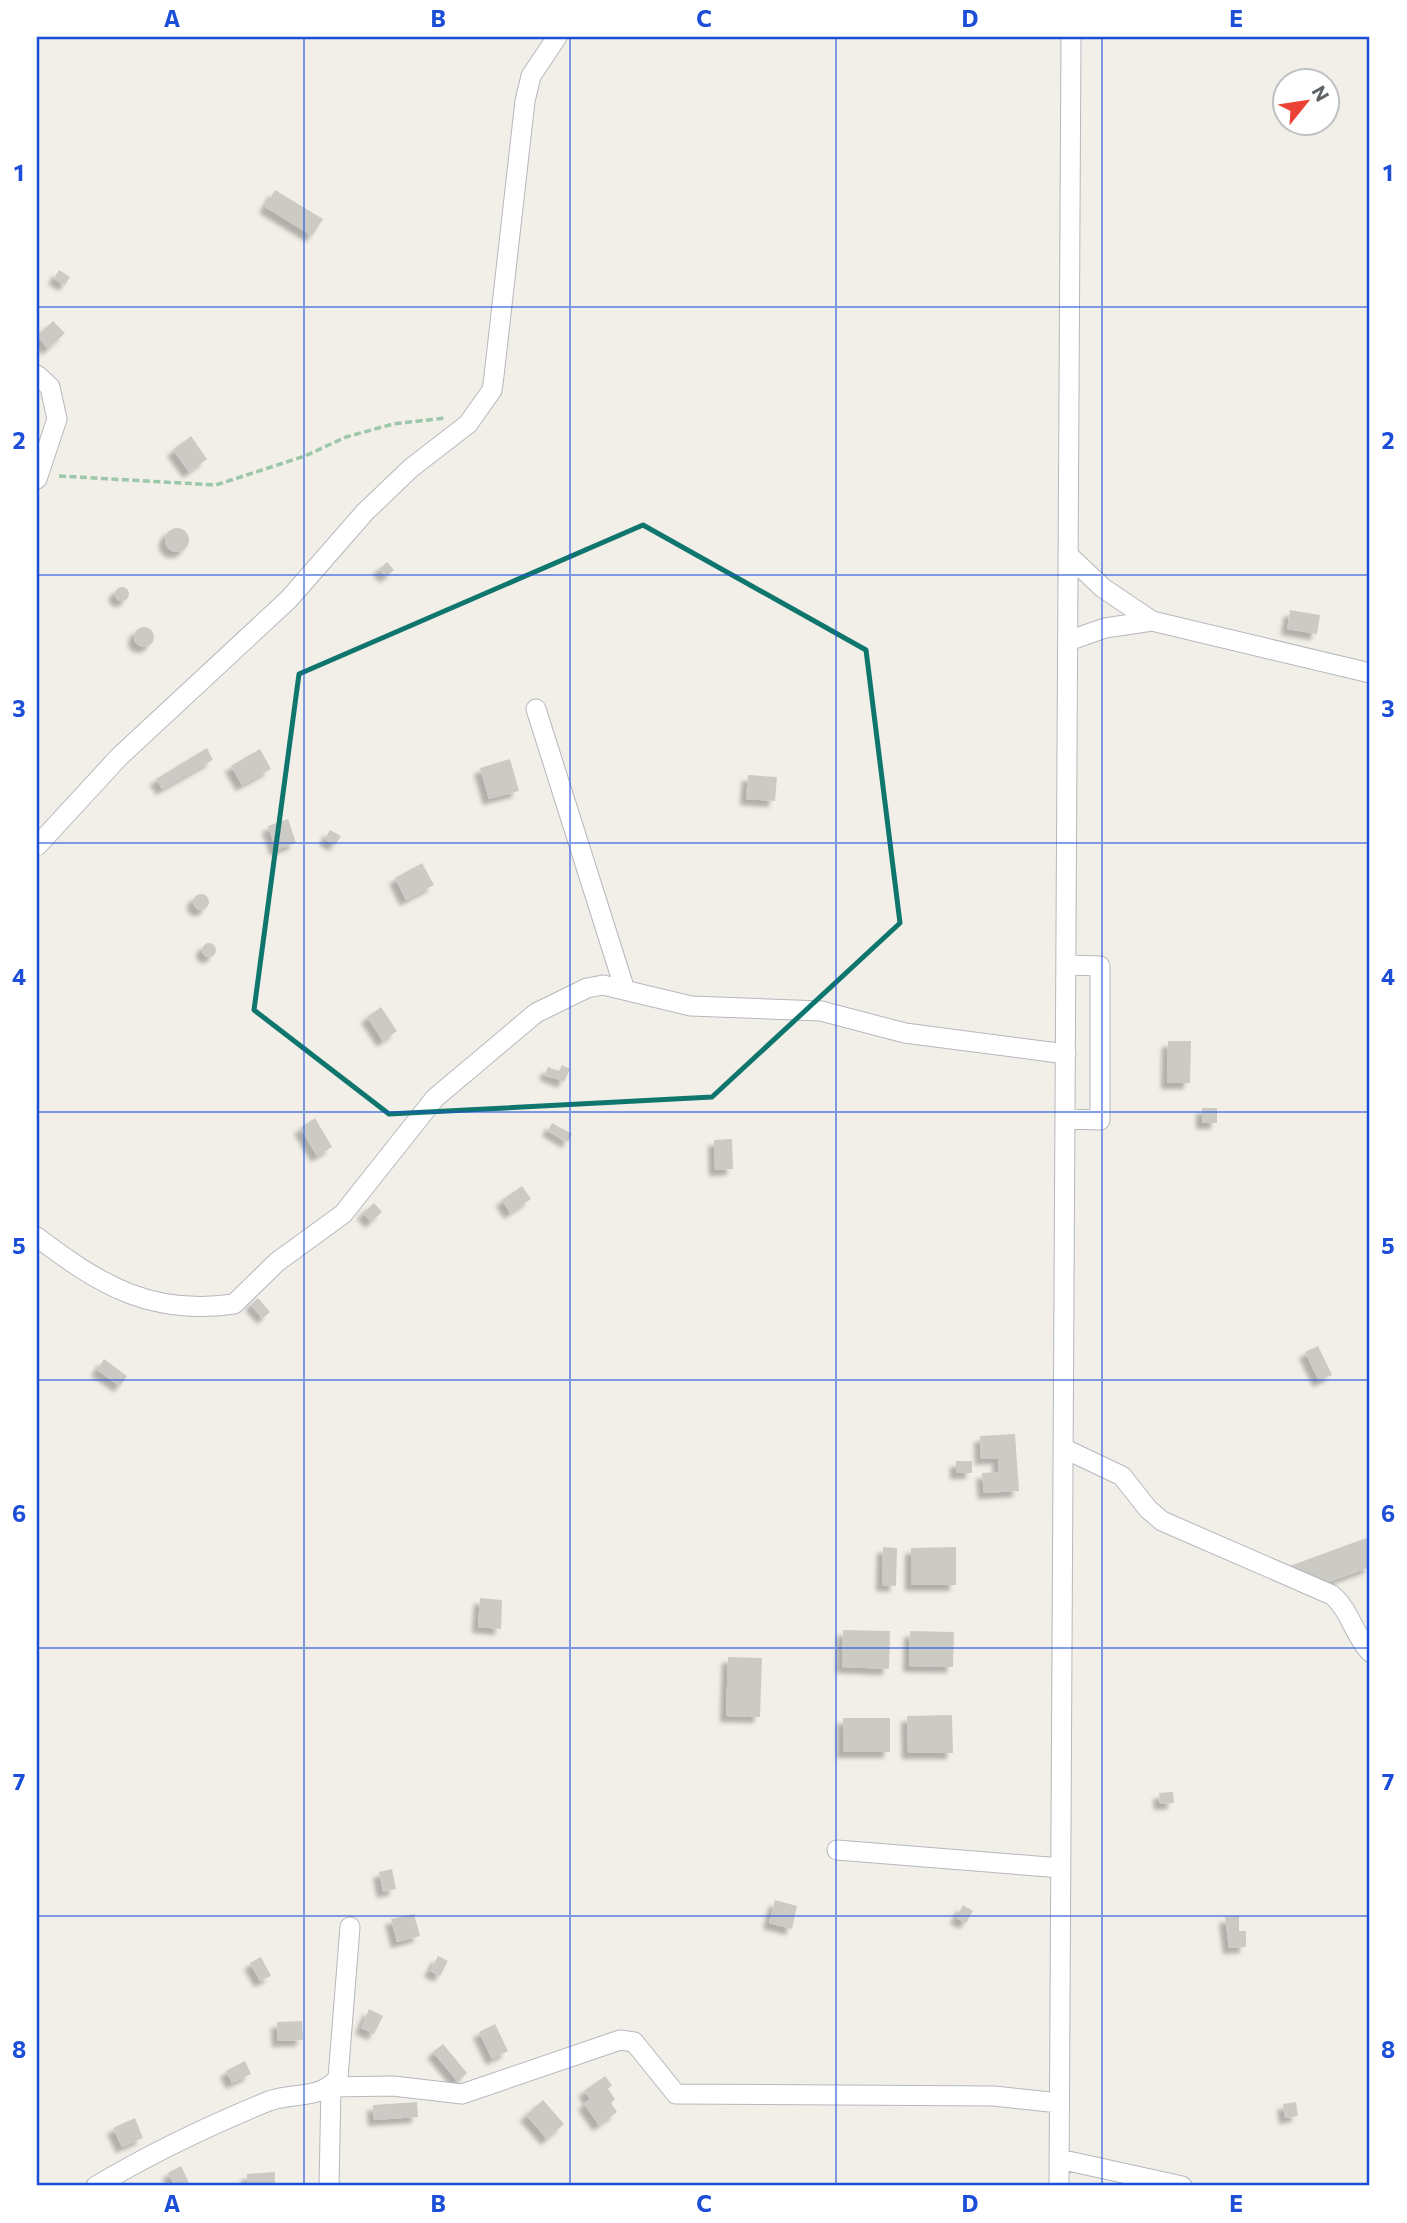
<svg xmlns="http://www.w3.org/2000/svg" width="1407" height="2223" viewBox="0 0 1407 2223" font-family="Commissioner,sans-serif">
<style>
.building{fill:#cccac5;filter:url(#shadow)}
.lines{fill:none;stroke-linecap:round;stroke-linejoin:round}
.minor-casing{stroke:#b5b8bc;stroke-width:21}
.path{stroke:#9cc7a9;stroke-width:3.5;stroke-dasharray:7 3.5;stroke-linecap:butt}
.minor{stroke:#fff;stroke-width:19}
.marked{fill:none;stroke:#0f766e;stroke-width:5;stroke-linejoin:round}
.grid{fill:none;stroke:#1d4ed8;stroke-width:2;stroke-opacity:0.55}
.neatline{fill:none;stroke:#1d4ed8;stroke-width:2.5}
.grid-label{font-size:23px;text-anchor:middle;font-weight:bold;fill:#1d4ed8}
</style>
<defs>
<filter id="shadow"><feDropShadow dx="-6" dy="6" stdDeviation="2" flood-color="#0004"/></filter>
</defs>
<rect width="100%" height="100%" fill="#f1efe8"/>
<path class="building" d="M275,190l48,29 -11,17 -47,-29z
M59,270l11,7 -5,8 -11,-7z
M53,321l12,12 -17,16 -11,-13z
M191,436l16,23 -18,13 -16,-22z
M165 540a12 12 0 1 1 24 0a12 12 0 1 1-24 0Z
M387,562l7,8 -8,7 -7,-8z
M115 594a7 7 0 1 1 14 0a7 7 0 1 1-14 0Z
M1290,610l30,5 -3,19 -30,-5z
M134 637a10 10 0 1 1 20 0a10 10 0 1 1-20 0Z
M207,748l6,12 -51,29 -6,-10z
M260,749l11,20 -29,16 -11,-19z
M510,759l9,32 -30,8 -9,-31z
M748,775l29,2 -2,24 -29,-2z
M288,819l8,24 -20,7 -8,-24z
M330,830l11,6 -6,9 -10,-6z
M422,863l12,22 -28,15 -11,-22z
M193 902a8 8 0 1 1 16 0a8 8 0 1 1-16 0Z
M202 950a7 7 0 1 1 14 0a7 7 0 1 1-14 0Z
M381,1007l16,24 -14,10 -16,-24z
M1168,1041h23l-1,42h-23z
M562,1065l8,4 -6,13 -19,-8 3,-7 11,4z
M1202,1108h15v15h-15z
M315,1118l17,29 -15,9 -17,-28z
M552,1123l20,11 -4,8 -20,-12z
M732,1139l1,30 -18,1 -1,-30z
M522,1186l9,13 -21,14 -8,-13z
M374,1203l8,9 -11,10 -8,-9z
M258,1298l12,14 -7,6 -12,-14z
M1318,1346l14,29 -13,6 -14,-29z
M104,1359l23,17 -7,10 -23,-16z
M1015,1434l4,57 -35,2 -2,-20 17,-1 -1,-14 -17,1 -1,-23z
M956,1461h16v12h-16z
M1369,1537l1,30 -44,16 -39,-16z
M883,1547l14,1 -1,38 -14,-1z
M956,1547v38h-45v-37z
M480,1598l22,2 -1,29 -23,-2z
M843,1630l47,1 -1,38 -47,-2z
M910,1631l44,1 -1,35 -44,-1z
M728,1657l34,1 -2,59 -34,-1z
M952,1715l1,38h-45l-1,-37z
M843,1718h47v34h-47z
M1173,1792l1,11 -14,1 -1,-11z
M392,1869l4,20 -13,3 -4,-20z
M775,1900l22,6 -5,23 -23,-6z
M963,1905l10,6 -7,12 -10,-5z
M414,1914l6,22 -23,6 -6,-23z
M1239,1916v15h7v16l-17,1 -4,-31z
M438,1956l10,5 -8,15 -10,-5z
M261,1957l10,19 -11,5 -10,-18z
M369,2009l14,7 -9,18 -13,-6z
M302,2021l1,19 -25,1 -1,-19z
M495,2024l13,27 -16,8 -13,-27z
M443,2044l24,29 -9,9 -25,-30z
M245,2061l6,13 -19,9 -6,-12z
M605,2076l7,9 -4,4 7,10 -4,4 6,9 -18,13 -15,-21 6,-5 -6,-8z
M543,2100l21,24 -17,15 -21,-24z
M417,2102l1,15 -44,3 -1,-15z
M1296,2102l2,14 -13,2 -2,-14z
M135,2118l8,20 -21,9 -9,-19z
M181,2166l9,19 -15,1 -7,-13z
M275,2172v14h-28v-12z"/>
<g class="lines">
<g class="minor-casing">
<path id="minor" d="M37,375l13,12 7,32 -20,60
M1068,555l35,33 49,33 218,52
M1068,641l37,-13 47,-7
M536,709l89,281
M37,846l82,-89 170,-158 76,-87 46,-44 57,-44 24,-34 2,-14 31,-275 6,-25 26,-39
M1066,1119l34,1v-154l-33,-1
M37,1237c63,48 114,79 197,67l43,-42 66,-48 92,-116 101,-85 51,-25 16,-3 88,21 130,5 84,22 161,21
M1063,1448l59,28 26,33 14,12 170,74c18,15 22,40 38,57
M837,1850l224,18
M1059,2159l123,27
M96,2186c54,-32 114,-61 173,-85 24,-9 51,-1 69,-23l12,-151
M329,2186l2,-99 62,-1 69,8 158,-54 14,2 42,52 318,2 65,7
M1059,2186l12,-2149"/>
</g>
<path class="path" d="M59,476l157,9 89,-29 41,-19 47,-13 52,-6"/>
<use href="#minor" class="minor"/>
</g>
<path class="marked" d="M643,525l223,125 34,273 -188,174 -323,17 -135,-104 45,-336z"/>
<path class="grid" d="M304,37v2149M570,37v2149M836,37v2149M1102,37v2149M37,307h1333M37,575h1333M37,843h1333M37,1112h1333M37,1380h1333M37,1648h1333M37,1916h1333"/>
<rect width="1407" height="2223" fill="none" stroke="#ffffff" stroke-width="77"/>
<g transform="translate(1306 102) rotate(60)"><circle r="33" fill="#ffffff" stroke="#bfc1c3" stroke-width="2"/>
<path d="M0-5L12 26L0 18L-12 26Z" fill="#ea4335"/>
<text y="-10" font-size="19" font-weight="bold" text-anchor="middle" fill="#5f6368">N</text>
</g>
<rect x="38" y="38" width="1330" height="2146" class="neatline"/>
<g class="grid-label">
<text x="172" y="27">A</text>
<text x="438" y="27">B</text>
<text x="704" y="27">C</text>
<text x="970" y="27">D</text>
<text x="1236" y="27">E</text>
<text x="19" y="181">1</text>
<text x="1388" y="181">1</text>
<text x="19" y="449">2</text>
<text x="1388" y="449">2</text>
<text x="19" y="717">3</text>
<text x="1388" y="717">3</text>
<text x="19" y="985">4</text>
<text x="1388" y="985">4</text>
<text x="19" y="1254">5</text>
<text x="1388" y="1254">5</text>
<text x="19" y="1522">6</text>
<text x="1388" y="1522">6</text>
<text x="19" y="1790">7</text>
<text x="1388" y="1790">7</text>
<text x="19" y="2058">8</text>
<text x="1388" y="2058">8</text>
<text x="172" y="2212">A</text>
<text x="438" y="2212">B</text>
<text x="704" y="2212">C</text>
<text x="970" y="2212">D</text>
<text x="1236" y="2212">E</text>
</g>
</svg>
